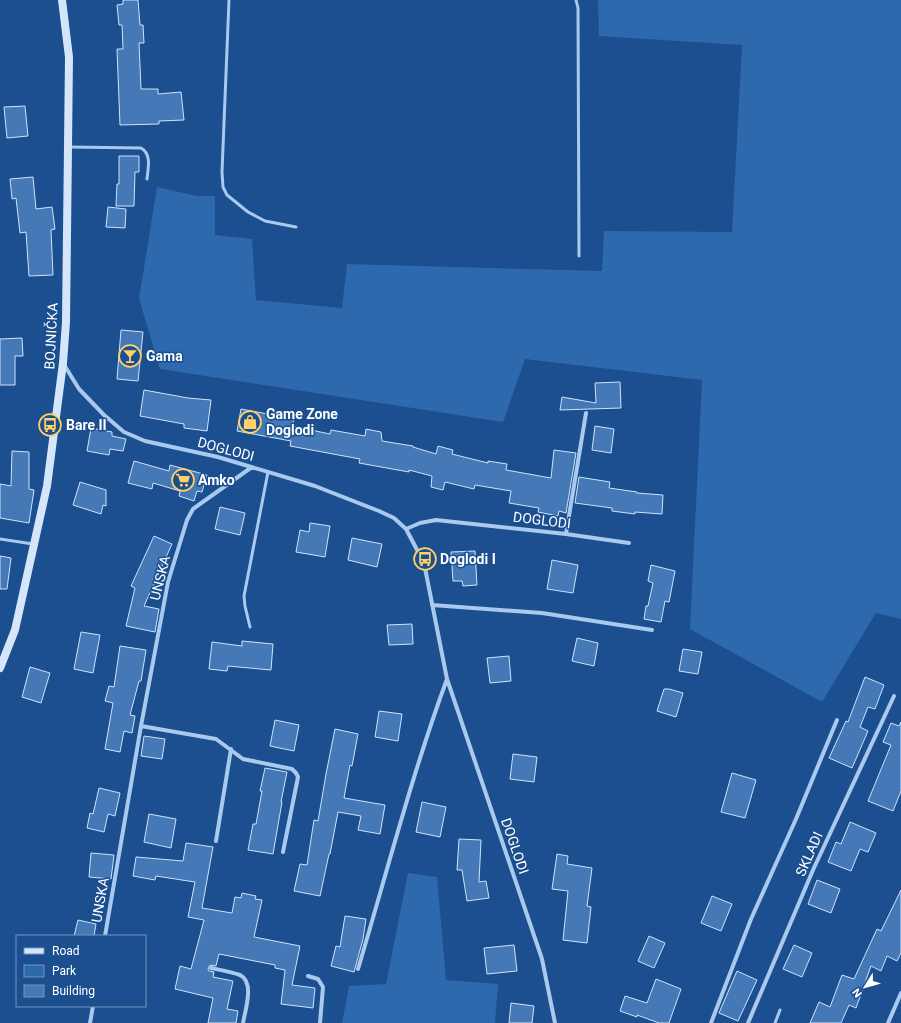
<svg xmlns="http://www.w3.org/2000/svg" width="901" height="1023" viewBox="0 0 901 1023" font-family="Roboto,sans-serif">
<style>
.green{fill:#2e69ad}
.building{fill:#4478b7;stroke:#cfe3fa}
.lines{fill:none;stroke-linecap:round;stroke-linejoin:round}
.lane{stroke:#a9c9ee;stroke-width:3}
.street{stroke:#a9c9ee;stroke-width:4}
.secondary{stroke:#d6e6fa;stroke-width:8}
.labels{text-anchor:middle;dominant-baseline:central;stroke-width:3;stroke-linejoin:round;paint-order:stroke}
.street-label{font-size:14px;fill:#fff;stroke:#1b4f8f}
.poi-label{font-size:14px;font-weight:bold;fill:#fff;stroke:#1b4f8f;text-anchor:start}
</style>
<rect width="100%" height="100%" fill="#1b4f8f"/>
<path class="green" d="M598,0h303v619l-25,-6 -54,89 -132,-73 12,-249 -177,-21 -22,63 -343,-53 -21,-70 18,-112 40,9h18v39l37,4 4,61 86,8 5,-44 255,7 2,-40 128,1 10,-187 -143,-9z
M408,873l29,4 9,103 52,4 -3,39h-153l7,-37 37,-2z"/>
<path class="building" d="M123,0h15l2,25h3l1,18h-5l2,46h17v5l23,-2 3,28 -25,1v3l-39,1 -3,-76h6l-1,-24h-3l-2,-20 6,-1z
M25,106l3,30 -21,2 -3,-31z
M119,156h20v16h-4l-1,34h-18l1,-22h2z
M33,177l3,32 16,-2 3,22 -4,1 2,45 -24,1 -3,-44 -6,1 -4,-35 -4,1 -2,-20z
M108,207l18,2 -1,19 -19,-1z
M121,330l22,2 -5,49 -21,-2z
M22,338l1,18h-8v29h-15v-46z
M620,382l1,26 -61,2 2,-13 34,6 -1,-20z
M144,390l44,8 23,2 -4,31 -23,-3v-4l-44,-8z
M241,409l53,10 -2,7 38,8 1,-4 34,6 1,-7 15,3 1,9 31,5v1l23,7 2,-8 15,4 -1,4 36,9v-2l19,3 -1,6 45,8 3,-28 22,3 -10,60 -7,-2 -1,5 -20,-4 1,-4 -30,-5 2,-12 -36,-6 -1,4 -29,-7 -2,8 -12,-3 1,-11 -23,-6v2l-50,-9 1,-4 -70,-13 1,-5 -54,-10z
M595,426l19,3 -3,24 -19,-3z
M91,428l21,4v4l14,3 -3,12 -13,-2 -1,6 -22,-4z
M12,451l17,1v37l5,1 -5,33 -29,-5v-34l11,2z
M134,461l35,10 1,-6 37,10 -5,17 -5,-1 -3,10 -15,-5 1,-5 -27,-8 -1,6 -24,-6z
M579,477l31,5 -1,6 28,4v1l26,2 -1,19 -27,-2v2l-23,-3v-3l-37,-5z
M80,482l26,8v16l-3,-1 -2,9 -28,-9z
M220,507l25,6 -5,22 -25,-6z
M310,523l20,3 -5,31 -29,-5 4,-22 9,2z
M154,536l18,8 -28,62 15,3 -4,23 -29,-6 9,-38 -4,-2z
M352,538l30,6 -5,23 -29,-7z
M475,551l2,34 -14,1 -1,-5h-9l-2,-29z
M0,556l11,2 -4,31h-7z
M552,560l26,5 -5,28 -26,-4z
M651,565l24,6 -6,31 -4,-1 -4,21 -17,-3 2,-13h2l5,-23 -5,-2z
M412,624l1,20 -24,1 -2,-20z
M81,632l19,3 -7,38 -19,-4z
M577,638l21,5 -4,23 -22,-5z
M242,641l31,3 -2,26 -43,-4 -1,5 -18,-2 3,-27 30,4z
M120,646l26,4 -5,31h-2l-9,34 5,1 -3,17 -8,-2 -4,21 -15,-3 8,-46 -8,-2 4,-15 5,1z
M683,649l19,3 -4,22 -19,-3z
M509,656l2,25 -21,2 -3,-25z
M30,667l20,6 -9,30 -19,-6z
M865,677l19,8 -9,24 -7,-2 -8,20 8,4 -16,37 -23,-10 17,-37 2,1z
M664,689h5l14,4 -7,24 -19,-6z
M379,711l23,3 -4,27 -23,-4z
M275,720l24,5 -5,26 -24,-5z
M901,722v69l-8,20 -25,-10 23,-56 -8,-3 8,-19 8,3z
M335,729l23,5 -6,32 -2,-1 -6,33 41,7 -5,29 -22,-4 3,-14 -23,-4 -8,42h-1l-9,42 -26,-5 6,-27 7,1 7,-45 4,1 8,-47z
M144,736l21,3 -3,20 -21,-3z
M513,754l24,3 -3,25 -24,-3z
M265,768l22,4 -6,30h1l-9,52 -25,-4 5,-26h3l6,-33h-2z
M732,773l24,7 -11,38 -24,-6z
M99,788l21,5 -5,23 -7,-2 -4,18 -17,-4 3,-15 3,1z
M422,802l24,5 -6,30 -24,-5z
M149,814l27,5 -5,29 -27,-6z
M850,822l26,11 -8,19 -8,-3 -9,22 -23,-9 8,-20 5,2z
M459,839l22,1 -2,42 7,-1 3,17 -22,3 -5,-31h-5z
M186,843l27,4 -11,61 30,5 3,-16 6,1 1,-5 14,3 -1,3 7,1 -8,37 46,9 -8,39 23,3 -2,20 -32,-4 4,-34 -10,-2v-3l-56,-11 -3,12 -6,-1 -2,4 1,2 5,1 -1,5 20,4 -6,28 11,2 -2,12h-28l5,-25 -38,-9 5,-23 11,3 13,-49 -16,-3 7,-35 -39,-6 -1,4 -22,-4 3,-19 47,4z
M91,853l23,2 -3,24 -22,-2z
M557,854l11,2 -1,8 25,4 -5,38 4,1 -4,36 -24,-3 5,-49 -16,-2z
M817,880l23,9 -9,24 -23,-9z
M901,890v63l-4,8 -10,-5 -6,15 -10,-5 -15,42 -7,-3 -8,18h-31l9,-21 11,5 12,-32 12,4 23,-50 4,2z
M712,896l20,8 -11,27 -20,-8z
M345,916l21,3 -3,20 -9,33 -23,-6 5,-20 4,1z
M78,920l18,4 -2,12h-20z
M649,936l16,7 -11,25 -16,-7z
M514,945l3,26 -30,3 -3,-26z
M794,945l18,8 -10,24 -19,-8z
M737,971l20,9 -19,41 -19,-8z
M656,979l25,10 -12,34h-10l-22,-8v2l-17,-6 5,-15 22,7z
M511,1003l23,3 -2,17h-23z"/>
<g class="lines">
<path class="lane" d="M229,0l-7,172 1,15 4,8 21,17 17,9 31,6
M576,0l2,8 1,248
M69,147l72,1c11,6 7,21 6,31
M0,539l33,5
M250,627l-5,-21 -1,-10 24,-124
M775,1023l5,-13"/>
<path class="street" d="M63,363l16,26 25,26 20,17 21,9 73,16 97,29 64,25 15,7 12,11 18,34 23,116 95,280 13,64
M406,529l14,-6 16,-3 130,14 63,9
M566,534l20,-121
M432,605l110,8 110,17
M141,726l75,13 27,20 49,10 4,4 2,4 -15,75
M216,841l15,-92
M105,936l36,-210 27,-144 19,-62 6,-11 59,-42
M211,968c9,2 20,4 29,7 15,7 5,36 3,48
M358,969c29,-97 54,-195 89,-290
M308,976l10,3 5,8 -3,36
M90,1023l3,-17
M711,1023l40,-104 45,-100 41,-99
M748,1023l65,-153 81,-174
M888,1023l13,-30"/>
<path class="secondary" d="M0,668l15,-38 32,-144 16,-123 3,-41 3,-265 -7,-57"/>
</g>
<defs>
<g id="bar-ring" transform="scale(1.15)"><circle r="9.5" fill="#1b4f8f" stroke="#ffd166" stroke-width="1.5"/><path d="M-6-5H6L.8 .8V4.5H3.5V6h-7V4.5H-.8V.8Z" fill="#ffd166"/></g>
<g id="shop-ring" transform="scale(1.15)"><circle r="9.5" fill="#1b4f8f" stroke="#ffd166" stroke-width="1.5"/><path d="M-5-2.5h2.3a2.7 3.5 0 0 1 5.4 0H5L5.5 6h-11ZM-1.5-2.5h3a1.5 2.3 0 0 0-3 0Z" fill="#ffd166"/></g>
<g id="bus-ring" transform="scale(1.15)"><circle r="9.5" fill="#1b4f8f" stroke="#ffd166" stroke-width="1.5"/><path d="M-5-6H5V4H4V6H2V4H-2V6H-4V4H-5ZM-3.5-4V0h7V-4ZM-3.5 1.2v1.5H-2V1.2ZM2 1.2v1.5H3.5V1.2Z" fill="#ffd166"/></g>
<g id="supermarket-ring" transform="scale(1.15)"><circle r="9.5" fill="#1b4f8f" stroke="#ffd166" stroke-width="1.5"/><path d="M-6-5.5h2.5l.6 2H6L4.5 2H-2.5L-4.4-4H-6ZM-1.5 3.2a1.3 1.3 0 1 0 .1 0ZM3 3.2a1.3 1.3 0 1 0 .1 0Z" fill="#ffd166"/></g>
</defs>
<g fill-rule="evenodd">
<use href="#bar-ring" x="130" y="356"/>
<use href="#shop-ring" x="250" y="422"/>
<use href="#bus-ring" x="50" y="425"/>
<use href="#supermarket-ring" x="183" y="480"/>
<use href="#bus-ring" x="425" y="559"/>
</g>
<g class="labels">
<g class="street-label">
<text transform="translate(51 336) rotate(-87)">BOJNIČKA</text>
<text transform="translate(226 449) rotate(15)">DOGLODI</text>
<text transform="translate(542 520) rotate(7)">DOGLODI</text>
<text transform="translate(160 578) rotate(-76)">UNSKA</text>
<text transform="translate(515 846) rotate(71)">DOGLODI</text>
<text transform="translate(809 854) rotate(-66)">SKLADI</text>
<text transform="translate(100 900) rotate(-80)">UNSKA</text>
</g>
<g class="poi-label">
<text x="146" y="356">Gama</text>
<text x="266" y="414">Game Zone<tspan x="266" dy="16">Doglodi</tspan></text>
<text x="66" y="425">Bare II</text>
<text x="198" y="480">Amko</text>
<text x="440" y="559">Doglodi I</text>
</g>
</g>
<rect x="16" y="935" width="130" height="72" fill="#1b4f8f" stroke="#7695bc"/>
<rect x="24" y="948" width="20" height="6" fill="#d6e6fa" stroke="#7695bc"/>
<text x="52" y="955" font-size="12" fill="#ffffff">Road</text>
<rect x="24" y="965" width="20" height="12" fill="#2e69ad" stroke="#7695bc"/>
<text x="52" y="975" font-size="12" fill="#ffffff">Park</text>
<rect x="24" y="985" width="20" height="12" fill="#4478b7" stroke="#7695bc"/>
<text x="52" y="995" font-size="12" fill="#ffffff">Building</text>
<g transform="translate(865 987) rotate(233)" stroke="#1b4f8f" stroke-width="3" paint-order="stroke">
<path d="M0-3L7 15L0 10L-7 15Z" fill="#ffffff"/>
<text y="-6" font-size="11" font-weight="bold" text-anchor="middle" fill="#ffffff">N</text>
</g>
</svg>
